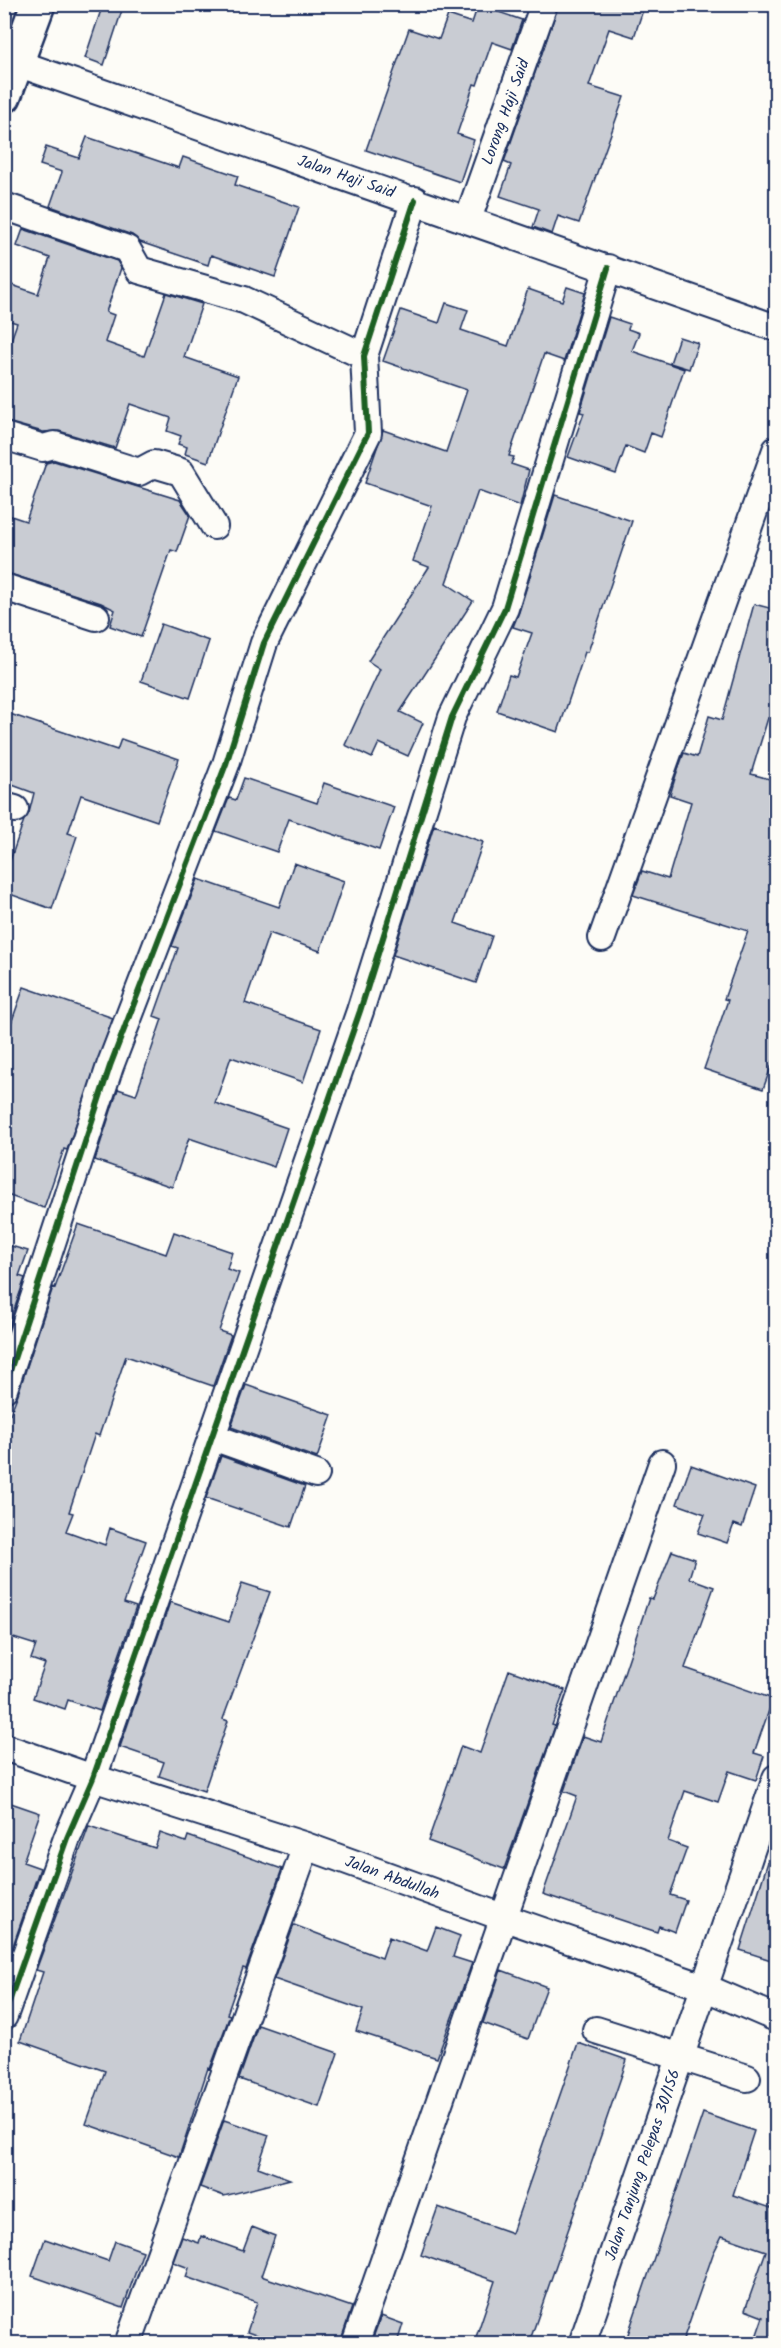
<svg xmlns="http://www.w3.org/2000/svg" width="781" height="2348" viewBox="0 0 781 2348" font-family="Kalam,sans-serif">
<style>
.building{fill:#c9ccd3;stroke:#1b2f5e;stroke-width:1.5}
.lines{fill:none;stroke-linecap:round;stroke-linejoin:round}
.minor-casing{stroke:#1b2f5e;stroke-width:30}
.major-casing{stroke:#1b2f5e;stroke-width:38}
.minor{stroke:#fdfcf7;stroke-width:26}
.major{stroke:#fdfcf7;stroke-width:33}
.cycleway-casing{stroke:#fdfcf7;stroke-width:10}
.cycleway{stroke:#1b5e20;stroke-width:6}
.labels{text-anchor:middle;dominant-baseline:central;stroke-width:4.5;stroke-linejoin:round;paint-order:stroke}
.street-label{font-size:16px;fill:#1b2f5e;stroke:#fdfcf7}
</style>
<rect width="100%" height="100%" fill="#fdfcf7"/>
<filter id="ink" filterUnits="userSpaceOnUse"><feTurbulence type="fractalNoise" baseFrequency=".0167" numOctaves="2"/><feDisplacementMap in="SourceGraphic" scale="12" xChannelSelector="R" yChannelSelector="G"/><feConvolveMatrix kernelMatrix="1 2 1 2 8 2 1 2 1" color-interpolation-filters="sRGB"/></filter>
<g filter="url(#ink)">
<path class="building" d="M103,4h21l-20,61 -19,-7z
M559,4h86l-11,33 -25,-8 -20,57 35,11 -45,126 -21,-7 -6,18 -19,-7 6,-18 -39,-13 11,-31 -7,-3z
M478,5l44,15 -10,29 -20,-7 -15,43 -3,-1 -17,50 17,6 -14,42 -94,-32 43,-121 30,10 9,-24 24,8z
M87,137l92,31 4,-11 55,19 -3,9 64,22 -24,70 -64,-22 -3,10 -68,-23 -8,-7 -82,-29 12,-34 -22,-7 6,-18 33,11z
M23,229l94,32 4,7 -15,44 8,3 -9,27 39,14 22,-63 36,11 -18,53 54,19 -30,86 -23,-8 2,-7 -9,-3 3,-8 -14,-5 4,-13 -41,-14 -15,44 -56,-17 -16,1 -39,-11v-61l13,-37 -13,-4v-22l5,-13 29,10 12,-36 -33,-12z
M567,287l18,6 -21,68 -20,-7 -35,102 5,1 -3,7 18,6 -9,36 -42,-15 -32,92 27,18 -73,111 23,11 -15,33 -29,-13 -7,15 -27,-13 35,-76 -12,-8 61,-94 -16,-6 19,-55 -67,-23 18,-53 63,22 21,-62 -84,-29 18,-51 38,13 7,-20 22,7 -7,20 47,16 20,-57 34,12z
M609,317l21,7 -2,5 11,4 -7,18 52,18 -23,68 -10,-4 -7,20 -18,-7 -10,28 -48,-17 16,-44 -4,-1z
M679,337l19,6 -9,26 -19,-6z
M54,461l126,39 10,15 -13,37 -6,-2 -30,87 -31,-11 5,-16 -14,-7 -97,-31v-46l4,-11 18,6 20,-58z
M555,495l77,26 -44,131h-3l-27,80 -61,-21 12,-36 7,2 16,-44 -19,-6 6,-15z
M754,604l23,6v110l-9,-2 -17,56 26,7v270l-14,38 -59,-20 24,-69 -4,-1 24,-68 -115,-36 9,-24 26,8 23,-77 -21,-7 6,-20 8,-22 13,4 12,-41 13,4z
M161,624l48,17 -19,57 -49,-17z
M4,712l113,38 4,-11 58,20 -22,62 -76,-26 -13,38 9,3 -25,73 -48,-17v-14l20,-58 5,-7 5,-20 -30,-11z
M244,778l73,25 7,-20 70,24 -15,43 -90,-31 -12,33 -61,-21 13,-33 7,2z
M434,825l49,17 -28,81 37,13 -16,47 -83,-28z
M294,863l50,18 -24,70 -51,-18 -24,70 76,26 -18,53 -72,-25 -16,46 72,25 -13,39 -85,-29 -17,49 -77,-27 23,-71 18,6 26,-76 -8,-3 24,-68 -6,-2 26,-67 81,28z
M24,987l89,31 -46,132 -3,-1 -20,59 -40,-14v-151z
M78,1224l88,30 8,-22 58,20 -5,17 12,4 -20,58 12,4 -18,51 -87,-30 -27,80 -4,-2 -26,78 4,1 -7,18 39,14 5,-17 36,13 -22,62 12,4 -36,104 -32,-11 -3,9 -32,-11 12,-34 -14,-5 5,-14 -32,-10v-222l6,1 8,-20 35,-107 2,1z
M4,1244l24,7 -9,25 6,2 -21,61z
M246,1385l86,30 -15,43 -86,-31z
M221,1456l84,30 -14,41 -85,-29z
M691,1465l64,23 -13,39 -8,-3 -7,19 -29,-10 7,-19 -28,-10z
M672,1551l23,8 -6,19 25,9 -29,81 88,31 -19,54 10,3 -8,24 -27,-9 -11,31 -33,-11 -17,50 19,7 -17,47 16,5 -11,32 -16,-6 -2,6 -114,-38 34,-98 -13,-5 19,-55 18,6 48,-144 4,1z
M242,1583l28,9 -47,127 5,2 -24,70 -45,-15 5,-14 -44,-15 50,-145 59,20z
M509,1670l56,20 -13,35 3,1 -51,143 -76,-28 33,-95 19,7z
M8,1802l32,11 -17,49 17,6 -32,92 -4,-1v-145z
M89,1826l66,22 5,-15 26,9 2,-6 94,33 -36,100 -3,-1 -16,46 3,1 -20,54 -2,-1 -29,89 -93,-33 19,-53 -85,-30 23,-69 -7,-2z
M772,1849l5,1v112l-37,-12z
M294,1925l88,33 7,-21 38,14 9,-24 24,9 -7,21 19,6 -35,95 -81,-27 7,-21 -89,-31z
M501,1970l46,17 -19,52 -45,-16z
M258,2025l80,28 -19,54 -80,-28z
M578,2043l49,17 -29,84 -69,199h-55l21,-62 -74,-26 17,-48 74,26z
M703,2113l51,18 -21,64 44,15v133h-23l9,-26 -18,-7 21,-59 -44,-15 -9,18 -31,89h-57z
M224,2120l45,15 -11,32 32,12 -66,17 -24,-9z
M252,2227l23,9 -14,40 91,31 -12,36h-60l-33,-11 10,-30 -71,-25 3,-9 -16,-6 9,-25 17,6 2,-7 42,15z
M45,2239l63,22 7,-20 28,10 -20,57 -91,-32z
M381,2316l22,8 -6,19h-26z"/>
<g class="lines">
<g class="minor-casing">
<path id="minor" d="M17,63l759,265
M4,206l123,43 12,21 105,30 120,56
M468,219l76,-215
M4,436l39,12 11,-3 85,27 15,-8 27,8 33,54
M4,587l92,30
M4,806l11,3
M602,938l174,-488
M4,1389l106,-323 116,-302 38,-121 104,-210 -4,-77 51,-156
M213,1437l103,37
M4,1747l89,31 213,68 199,72 199,69 72,31
M4,2016l63,-178 26,-60 267,-767 92,-294 53,-109 103,-340
M596,2030l151,48
M128,2344l178,-498
M355,2344l307,-881
M582,2344l194,-566"/>
</g>
<g class="major-casing">
<path id="major" d="M4,96l34,-92"/>
</g>
<use href="#minor" class="minor"/>
<use href="#major" class="major"/>
<g class="cycleway-casing">
<path id="cycleway" d="M4,1389l106,-323 116,-302 38,-121 104,-210 -4,-77 51,-156
M4,2016l63,-178 26,-60 267,-767 92,-294 53,-109 103,-340"/>
</g>
<use href="#cycleway" class="cycleway"/>
</g>
</g>
<g class="labels">
<g class="street-label">
<text transform="translate(506 112) rotate(-70)">Lorong Haji Said</text>
<text transform="translate(346 177) rotate(19)">Jalan Haji Said</text>
<text transform="translate(392 1878) rotate(20)">Jalan Abdullah</text>
<text transform="translate(643 2165) rotate(-71)">Jalan Tanjung Pelepas 30/156</text>
</g>
</g>
<rect width="781" height="2348" fill="none" stroke="#fdfcf7" stroke-width="24"/>
<rect x="12" y="12" width="757" height="2324" fill="none" stroke="#1b2f5e" stroke-width="2" filter="url(#ink)"/>
</svg>
